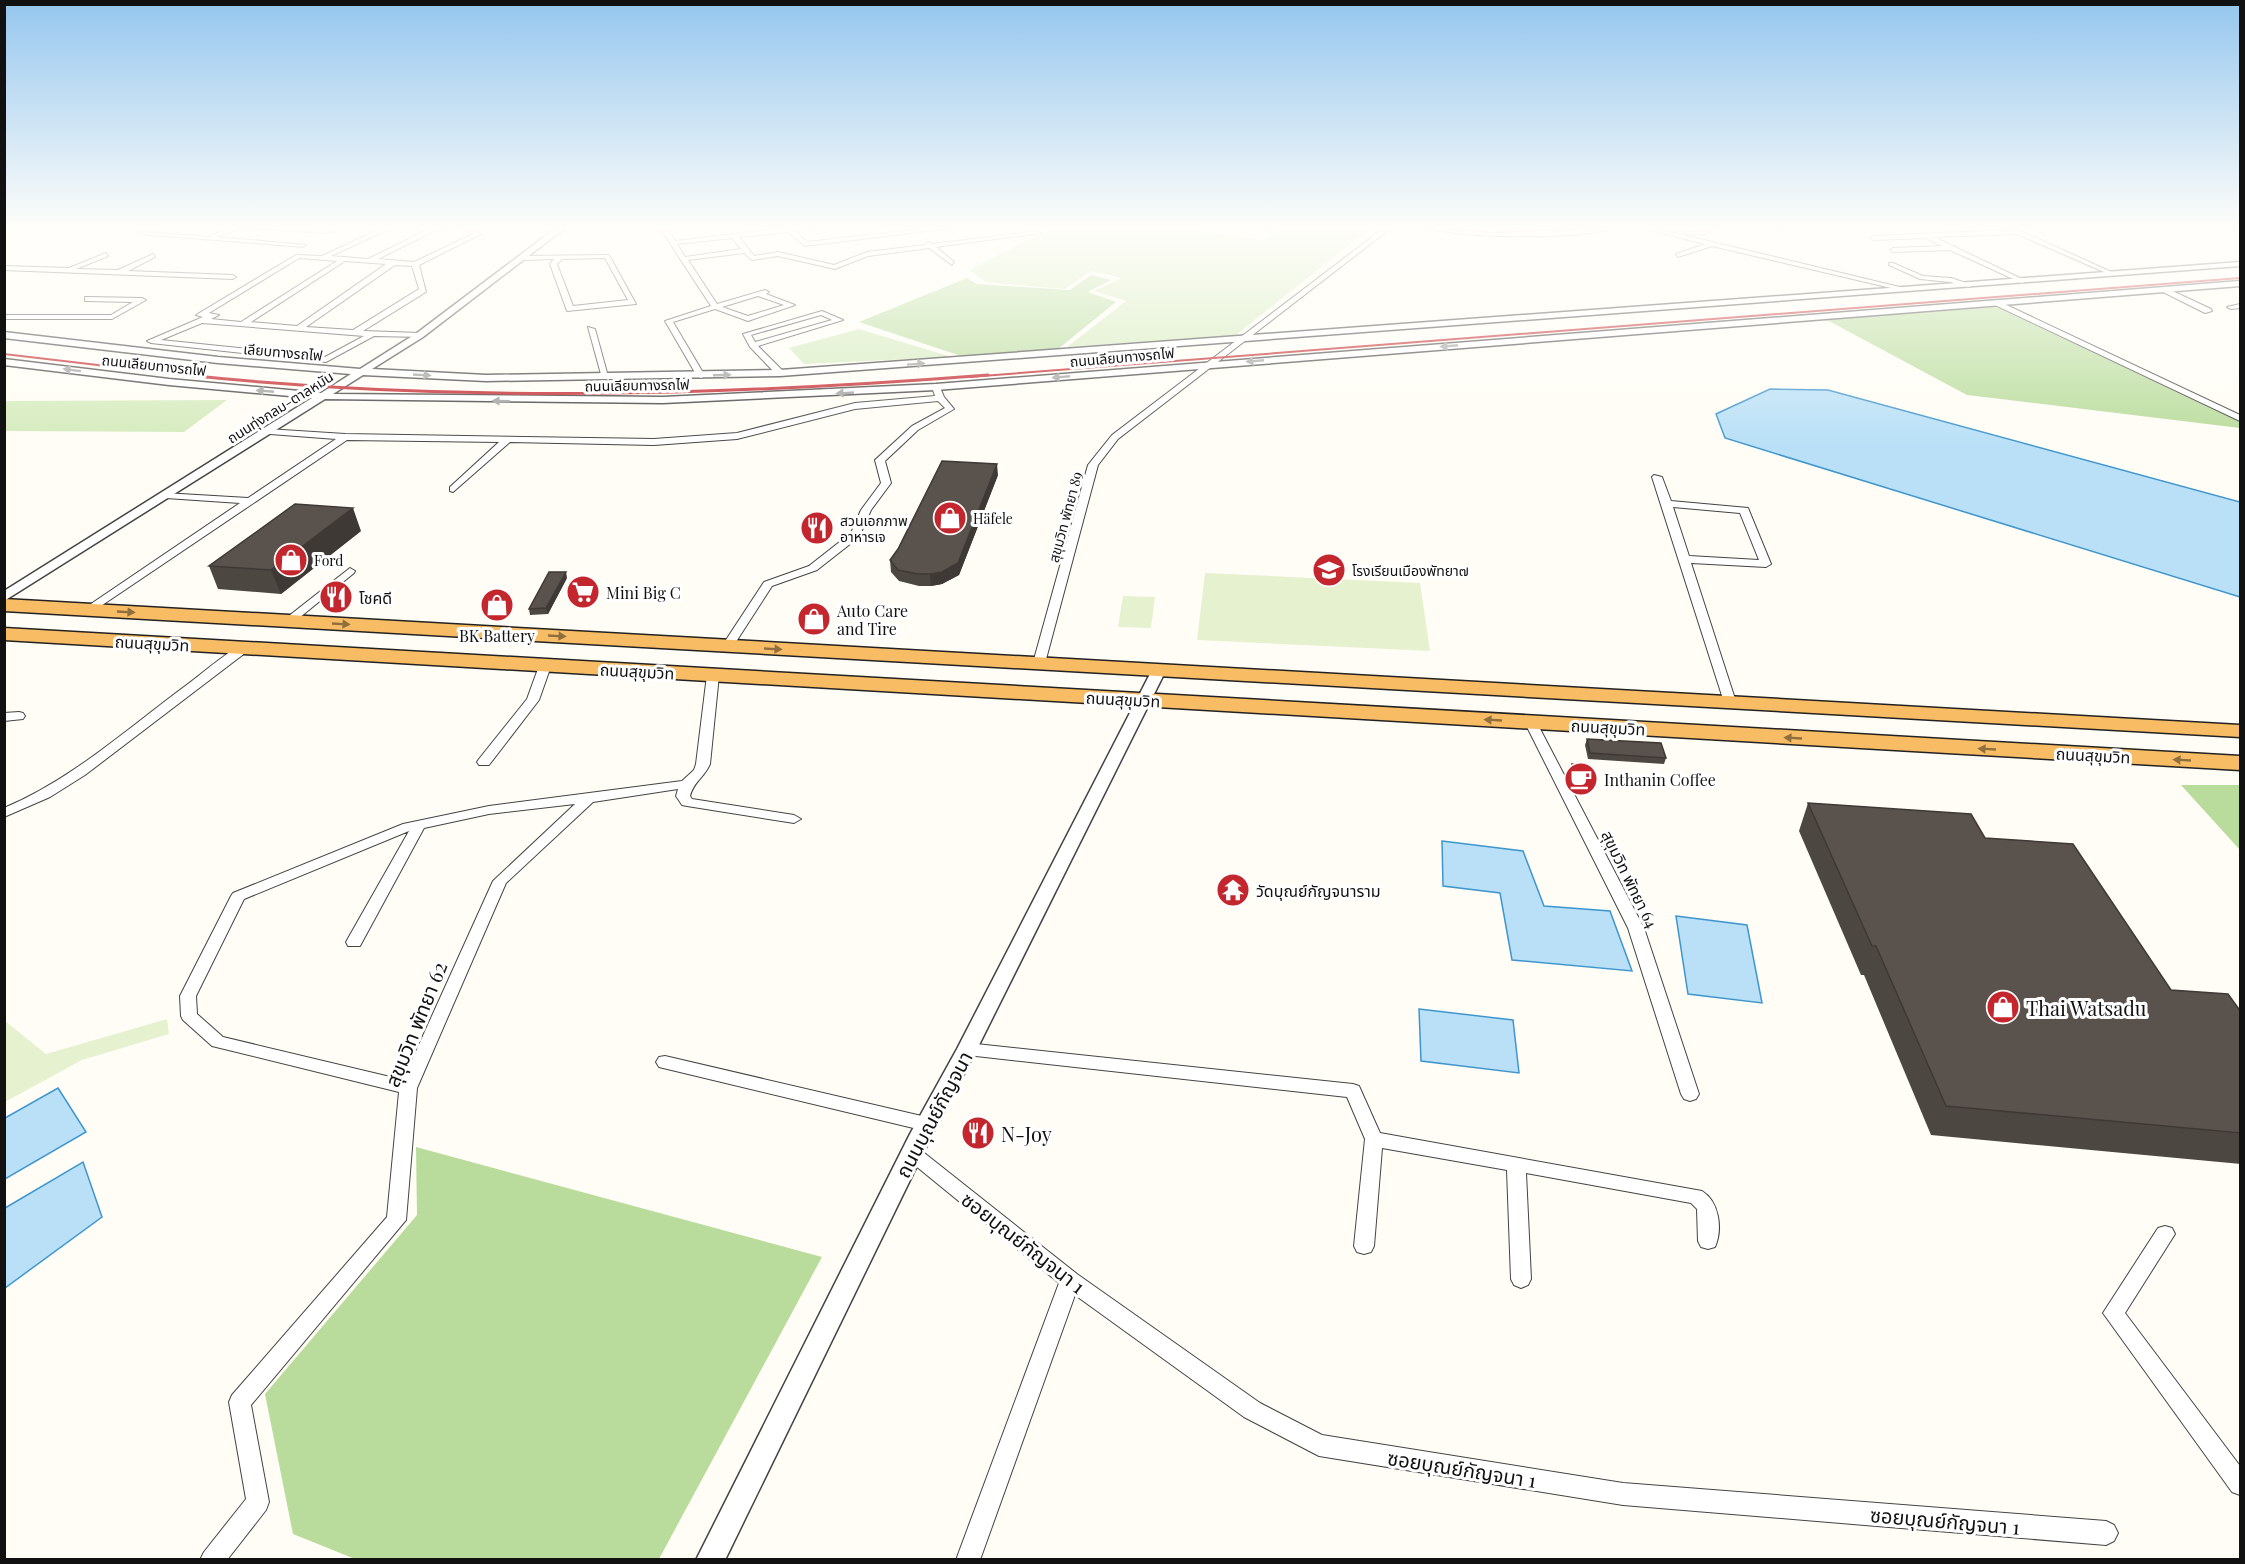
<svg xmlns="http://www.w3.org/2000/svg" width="2245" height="1564" viewBox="0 0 2245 1564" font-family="'Playfair Display','Noto Sans Thai',serif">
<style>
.green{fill:#d5ebbd}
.forest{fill:#b9dc9c}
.pitch{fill:#e6f2cf}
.water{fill:#b9e0f7;stroke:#3f96cf;stroke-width:1.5}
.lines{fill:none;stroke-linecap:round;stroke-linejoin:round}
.minor-casing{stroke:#444;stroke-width:2}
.tertiary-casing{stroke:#444;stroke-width:3}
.trunk-casing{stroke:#222;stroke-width:3}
.minor{fill:#fff;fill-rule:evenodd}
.tertiary{fill:#fff;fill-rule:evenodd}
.trunk{fill:#f7bc64;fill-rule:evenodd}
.rail-far1{stroke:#c4262e;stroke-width:2}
.rail{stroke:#c4262e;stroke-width:3}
.wall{fill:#4d4742}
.shaded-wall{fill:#3f3936}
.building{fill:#5a524d;stroke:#3f3936;stroke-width:1.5}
.oneway{fill:#a0a0a0}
.oneway2{fill:#906f3f}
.labels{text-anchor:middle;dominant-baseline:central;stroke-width:6;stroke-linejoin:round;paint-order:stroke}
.far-street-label{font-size:14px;fill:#111;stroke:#fff}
.far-poi-label{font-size:14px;fill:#111;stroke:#fff;text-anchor:start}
.poi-label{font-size:16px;fill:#111;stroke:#fff;text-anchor:start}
.street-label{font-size:16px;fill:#111;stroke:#fff}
.near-poi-label{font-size:20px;fill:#111;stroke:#fff;text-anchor:start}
.near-street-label{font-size:20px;fill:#111;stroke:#fff}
</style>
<rect width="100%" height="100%" fill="#fffdf5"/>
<path class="green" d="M1052,228h125l85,12 26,-12h82l-134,107 -169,12 59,-46 -32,-10 28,-13 -31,-7 -26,18 -79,-7 -17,-12z
M859,329l93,28 -148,7 -15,-16z
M227,400l-43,32 -179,-1v-30z"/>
<path class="forest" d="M1091,275l20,5 -23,12 28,10 -58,47 -97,7 -102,-34 108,-44 10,6 93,6z
M1997,307l243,115v6l-273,-33 -140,-75z
M2181,785h59v65z
M416,1147l406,110 -163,302h-304l-62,-25 -28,-140 152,-179z"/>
<path class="pitch" d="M1205,573l215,10 10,68 -233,-11z
M1123,596l32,1 -4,31 -33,-1z
M167,1019l2,15 -87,26 -77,42 -1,-82 42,34z"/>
<path class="water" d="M1770,389l58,1 412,112v95l-515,-159 -9,-24z
M1442,841l81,10 21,55 66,5 22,60 -120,-11 -12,-67 -57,-7z
M1676,916l71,9 15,78 -74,-9z
M1419,1009l94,11 6,53 -98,-12z
M58,1088l28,44 -81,47v-61z
M83,1162l19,55 -97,71v-80z"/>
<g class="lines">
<g class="minor-casing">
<path id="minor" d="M230,228h10l-24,9 90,8 -3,2 -163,-13 3,-2 67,5 1,-2z
M250,228h92l-16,5z
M382,228h9l-60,28 37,3 63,-31h9l-62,31 36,3 59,-28 -13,-6h9l12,6 -62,31 7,27 -63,39 57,2h3v4l-49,-1 -48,26 -175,-19 -4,-2 56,-24 -7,-2 100,-60 26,1zM299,258l38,3 -96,61 -30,-3 8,-4 -10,-2zM345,261l41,3 -89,62 -46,-4zM395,265l17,1 7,23 -66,41 -47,-3zM202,323l162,13 -39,21 -164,-17z
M660,228h6l9,13 111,-13h23l-14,3 12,11 121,-14h23l-146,18 -17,-14 -49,5 15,19 24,-4 56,13 33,-13 58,-7 3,-3 4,2 106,-13 3,2 -105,14 18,15 -2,3 -23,-17 -61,8 -33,13 -57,-13 -26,4 -8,-7 -56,7 29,44 48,-14 4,2 -3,2 29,11 -47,16 -33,-12 -42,13 32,54 -4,2 -4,-2 -32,-55 46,-15zM732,238l9,11 -56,8 -8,-13zM758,296l26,9 -36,11 -26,-9z
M1384,228h7l-273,211 -20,26 -53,198 -2,3h-8l-2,-3 55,-198 24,-30z
M1431,228l63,5 119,-5c-25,11 -156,11 -182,0z
M1641,228h13l254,61 -4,2 -192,-45 -34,11 -2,-3 29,-10z
M1707,228h8l-11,7 -20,-2 19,-2z
M2014,228l102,46 -5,1 -94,-41 -83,3 90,43 2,1 -4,2 -72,-33 -57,2 -3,-2 3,-2 49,-2 -17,-8 -52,2 -3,-2 3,-2 137,-6z
M106,253l2,3 -32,13 42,1 35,-16 2,3 -27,14 105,4 3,2 -3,2 -229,-9v-4l65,2z
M609,255l27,49 -69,7 -17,-47 4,-5 -29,1 -3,-2 3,-2zM605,258l23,42 -55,6 -16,-42 5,-5z
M1889,263h4l30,13 28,2 21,7 -4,2 -18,-5 -30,-3 -31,-14z
M2166,288l45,21 1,2 -7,2 -42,-21 -1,-2z
M88,297l54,1 4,2 -34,19h-108v-4h107l22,-13 -48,-1v-4z
M1998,301l242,114v6l-245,-116 -1,-2z
M2240,304v4l-9,1 -4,-2z
M822,311l21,9 -85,26 25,25v4h-6l-27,-28 -7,-13zM821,315l11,5 -77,22 -4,-7z
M588,327l7,2 14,51 -7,-2z
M936,384l3,1 5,12 10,12 -36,21 -33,31 6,22 -20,27 -12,27 -42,33 -45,16 -40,62 -4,2 -6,-4 42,-64 45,-16 42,-33 10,-23 20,-27 -6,-23 37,-34 33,-18 -7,-7 -83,8 -118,30 -83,6 -144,-3 -57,50 -3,-1v-4l49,-45 -152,-2 -255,172 -4,1 -6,-3 158,-107 -74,-5 -3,-1v-4l85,5 88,-59 -66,-5 -4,-3 1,-2 78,5 309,5 83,-6 118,-30 80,-7 -3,-9z
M1654,475l8,2 9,24 77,7 23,56 -5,3 -75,-4 45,139 -2,3 -4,1 -6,-4 -72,-225zM1673,507l67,6 19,47 -70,-4z
M350,568l5,3 -1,2 -61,50h-8v-4z
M245,644l4,2 2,2 -2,2 -164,125 -35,22 -46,20v-9c69,-29 124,-80 184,-124 14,-10 43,-36 57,-40z
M545,662l6,4 -12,34 -50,65h-10l-2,-3 2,-3 48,-60 12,-33z
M713,671l6,4 -9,89c-6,14 -16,17 -20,32l2,3 102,16 7,4 -7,4 -107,-17 -5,-1 -6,-9 2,-7 -85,13 -87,81 -89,205 -11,132 -155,185 18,97 -3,8 -39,50h-27l4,-8 42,-53 -17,-97 3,-7 155,-178 12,-125 -187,-46 -29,-26 -2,-4 -1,-20 51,-100 2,-3 170,-69 86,-18 193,-25 12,-11 2,-6 11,-89zM575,804l-82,77 -90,199 -180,-43 -26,-23 -1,-18 48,-97 165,-68 -63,111 2,4h12l64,-118 65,-14z
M19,712l4,1 2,3 -2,3 -19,2v-8z
M1531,719l6,4 107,205 55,166 -3,5 -6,2 -6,-2 -3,-5 -53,-166 -103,-205z
M967,1043l386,41 6,2 21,47 322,58c17,10 21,38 13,56l-7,2 -7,-2 -3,-6 -1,-32 -6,-6 -165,-30 5,106 -3,6 -7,3 -7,-3 -3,-6 -4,-109 -125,-22 -8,98 -3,6 -7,2 -7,-2 -3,-6 11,-107 -18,-42 -380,-42 -6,-2 -2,-4 2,-4z
M665,1056l261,61 6,2 3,5 -3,5 -6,2 -267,-64 -3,-5 3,-5z
M912,1146l6,2 159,126 183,129 62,32 301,48 483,38 8,4 4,8 -4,8 -8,4 -483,-40 -304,-49 -75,-39 -169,-122 -95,265h-24l103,-277 -153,-125 -3,-5 3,-5z
M2165,1226l7,2 3,6 -50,79 115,153v29l-8,-3 -129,-179 55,-85z"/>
</g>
<g class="tertiary-casing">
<path id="tertiary" d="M556,228h9l-142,109 -51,32 114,6 294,-5 1460,-108v4l-1460,110 -294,5 -123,-6 -30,19 330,3 273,-13 1304,-103v5l-1304,104 -273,13 -338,-4 -321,202v-10l308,-193 -143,-13 -165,-20v-6l165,20 152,14 30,-19 -133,-11 -214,-25v-6l214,25 142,12 57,-36z
M1159,666l7,4 -189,379 -45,86 -207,425h-29l214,-426 47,-85 195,-379z"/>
</g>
<g class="trunk-casing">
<path id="trunk" d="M4,599l2236,126v12l-2236,-126z
M4,628l2236,128v14l-2236,-130z"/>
</g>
<use href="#minor" class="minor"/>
<use href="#tertiary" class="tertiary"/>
<use href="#trunk" class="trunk"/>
<path class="rail-far1" d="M4,354l196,23
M969,377l1271,-99"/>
<path class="rail" d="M186,375c266,28 535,21 802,0"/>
</g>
<path class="wall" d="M998,475l-39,100 -17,9 -11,2h-12l-20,-5 -8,-9 -1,-12z
M361,531l-80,63 -63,-5 -9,-23z
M567,578l-19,36 -18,1 -1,-6z
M1587,739l79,19 -2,6 -76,-5 -3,-14z
M1572,764l22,17 -2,7 -18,-2 -3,-15z
M1808,803l177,35 186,152 70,22v152l-310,-29 -67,-160h-3l-62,-144z"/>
<path class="shaded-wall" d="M997,464l1,11 -39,100 -17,9 -11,2 -1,-12z
M353,508l8,23 -80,63 -10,-24z
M566,572l1,6 -19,36 -2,-6z"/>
<path class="building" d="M942,461l55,3 -39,99 -16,9 -12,2h-12l-20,-4 -8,-10 8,-11z
M295,504l58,4 -82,62 -62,-4z
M549,572h17l-20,36 -17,1z
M1587,739l74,4 5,15 -76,-5z
M1572,764l18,2 4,15 -18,-1z
M1808,803l163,11 14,24 88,6 98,146 57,4 13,18v121l-295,-27 -70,-160h-4z"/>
<defs><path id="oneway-solid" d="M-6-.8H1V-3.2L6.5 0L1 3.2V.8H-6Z" transform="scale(1.5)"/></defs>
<g class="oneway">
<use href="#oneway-solid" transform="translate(1449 346) rotate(175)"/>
<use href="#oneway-solid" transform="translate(1255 361) rotate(175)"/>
<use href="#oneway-solid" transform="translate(916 364) rotate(-4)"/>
<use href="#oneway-solid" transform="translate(72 370) rotate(-173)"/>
<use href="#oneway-solid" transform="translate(422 375) rotate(3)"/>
<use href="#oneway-solid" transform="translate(722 375) rotate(-2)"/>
<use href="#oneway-solid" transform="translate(1061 377) rotate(175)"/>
<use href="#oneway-solid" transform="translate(265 391) rotate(-175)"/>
<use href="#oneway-solid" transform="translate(845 393) rotate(177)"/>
<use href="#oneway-solid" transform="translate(501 401) rotate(-179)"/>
</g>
<g class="oneway2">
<use href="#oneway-solid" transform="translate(126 612) rotate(3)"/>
<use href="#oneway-solid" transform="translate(341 624) rotate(3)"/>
<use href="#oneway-solid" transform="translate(557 636) rotate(3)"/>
<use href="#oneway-solid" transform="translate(773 649) rotate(3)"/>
<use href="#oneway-solid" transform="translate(1493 720) rotate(-177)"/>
<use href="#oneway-solid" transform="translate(1793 738) rotate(-177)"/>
<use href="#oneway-solid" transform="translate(1987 749) rotate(-177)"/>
<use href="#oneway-solid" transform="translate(2182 760) rotate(-177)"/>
</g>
<linearGradient id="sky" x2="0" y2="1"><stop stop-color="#95c6ee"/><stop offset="0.51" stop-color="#fffefa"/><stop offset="1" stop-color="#fffefa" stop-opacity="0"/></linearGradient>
<rect width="2245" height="447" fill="url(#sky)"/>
<defs>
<g id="shop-disc" transform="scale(1.725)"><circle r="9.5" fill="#c4262e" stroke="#fff"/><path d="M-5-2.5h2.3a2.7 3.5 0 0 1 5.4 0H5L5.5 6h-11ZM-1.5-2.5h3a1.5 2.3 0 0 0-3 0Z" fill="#fff"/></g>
<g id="restaurant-disc" transform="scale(1.725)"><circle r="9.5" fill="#c4262e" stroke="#fff"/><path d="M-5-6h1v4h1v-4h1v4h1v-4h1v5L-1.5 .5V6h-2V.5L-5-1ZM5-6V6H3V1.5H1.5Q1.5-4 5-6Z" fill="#fff"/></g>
<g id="school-disc" transform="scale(1.725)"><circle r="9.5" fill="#c4262e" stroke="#fff"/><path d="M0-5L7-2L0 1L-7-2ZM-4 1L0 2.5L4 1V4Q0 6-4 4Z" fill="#fff"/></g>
<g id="supermarket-disc" transform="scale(1.725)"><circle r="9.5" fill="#c4262e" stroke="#fff"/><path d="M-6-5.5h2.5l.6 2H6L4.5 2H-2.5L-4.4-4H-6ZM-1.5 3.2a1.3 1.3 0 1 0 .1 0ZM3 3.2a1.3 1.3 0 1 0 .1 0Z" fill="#fff"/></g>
<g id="cafe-disc" transform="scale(1.725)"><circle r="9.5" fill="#c4262e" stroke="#fff"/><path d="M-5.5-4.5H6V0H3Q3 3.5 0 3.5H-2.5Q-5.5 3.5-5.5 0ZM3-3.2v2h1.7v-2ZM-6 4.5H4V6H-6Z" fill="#fff"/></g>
<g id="temple-disc" transform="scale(1.725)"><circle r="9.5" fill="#c4262e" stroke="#fff"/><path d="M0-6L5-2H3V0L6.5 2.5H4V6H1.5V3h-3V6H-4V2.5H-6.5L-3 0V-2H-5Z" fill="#fff"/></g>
</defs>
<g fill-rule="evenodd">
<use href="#shop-disc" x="950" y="518"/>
<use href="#restaurant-disc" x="817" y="528"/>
<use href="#shop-disc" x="291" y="560"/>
<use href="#school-disc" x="1329" y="570"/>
<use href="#supermarket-disc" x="583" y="592"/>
<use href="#restaurant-disc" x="336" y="597"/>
<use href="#shop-disc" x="497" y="605"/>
<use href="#shop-disc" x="814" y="619"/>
<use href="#cafe-disc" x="1581" y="779"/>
<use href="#temple-disc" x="1233" y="890"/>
<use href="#shop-disc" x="2003" y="1007"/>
<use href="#restaurant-disc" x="978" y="1133"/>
</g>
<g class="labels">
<g class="far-street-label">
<text transform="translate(283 352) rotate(5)">เลียบทางรถไฟ</text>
<text transform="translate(1122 357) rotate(-5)">ถนนเลียบทางรถไฟ</text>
<text transform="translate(154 365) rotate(6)">ถนนเลียบทางรถไฟ</text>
<text transform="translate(637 385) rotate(-1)">ถนนเลียบทางรถไฟ</text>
<text transform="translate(280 407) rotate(-32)">ถนนทุ่งกลม-ตาลหมัน</text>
<text transform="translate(1065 517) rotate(-75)">สุขุมวิท พัทยา 89</text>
</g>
<g class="far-poi-label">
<text x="973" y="518">Häfele</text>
<text x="840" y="520">สวนเอกภาพ<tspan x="840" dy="16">อาหารเจ</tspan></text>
<text x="314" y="560">Ford</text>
<text x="1352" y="570">โรงเรียนเมืองพัทยา๗</text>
</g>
<g class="poi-label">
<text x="606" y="592">Mini Big C</text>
<text x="359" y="597">โชคดี</text>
<text x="837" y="610">Auto Care<tspan x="837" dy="18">and Tire</tspan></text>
<text x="497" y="635" text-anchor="middle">BK Battery</text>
<text x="1604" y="779">Inthanin Coffee</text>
<text x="1256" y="890">วัดบุณย์กัญจนาราม</text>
</g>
<g class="street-label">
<text transform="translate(152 643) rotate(3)">ถนนสุขุมวิท</text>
<text transform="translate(637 671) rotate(3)">ถนนสุขุมวิท</text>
<text transform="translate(1123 699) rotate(3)">ถนนสุขุมวิท</text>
<text transform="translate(1608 727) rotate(3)">ถนนสุขุมวิท</text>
<text transform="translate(2093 755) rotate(3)">ถนนสุขุมวิท</text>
<text transform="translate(1630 879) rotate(64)">สุขุมวิท พัทยา 64</text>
</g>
<g class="near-poi-label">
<text x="2026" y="1007">Thai Watsadu</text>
<text x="1001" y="1133">N-Joy</text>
</g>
<g class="near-street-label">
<text transform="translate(415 1024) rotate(-68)">สุขุมวิท พัทยา 62</text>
<text transform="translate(933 1114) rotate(-62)">ถนนบุณย์กัญจนา</text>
<text transform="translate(1024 1242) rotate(38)">ซอยบุณย์กัญจนา 1</text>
<text transform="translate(1462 1468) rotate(9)">ซอยบุณย์กัญจนา 1</text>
<text transform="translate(1945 1520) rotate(5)">ซอยบุณย์กัญจนา 1</text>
</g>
</g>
<rect width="2245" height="1564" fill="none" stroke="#111111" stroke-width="12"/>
</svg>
